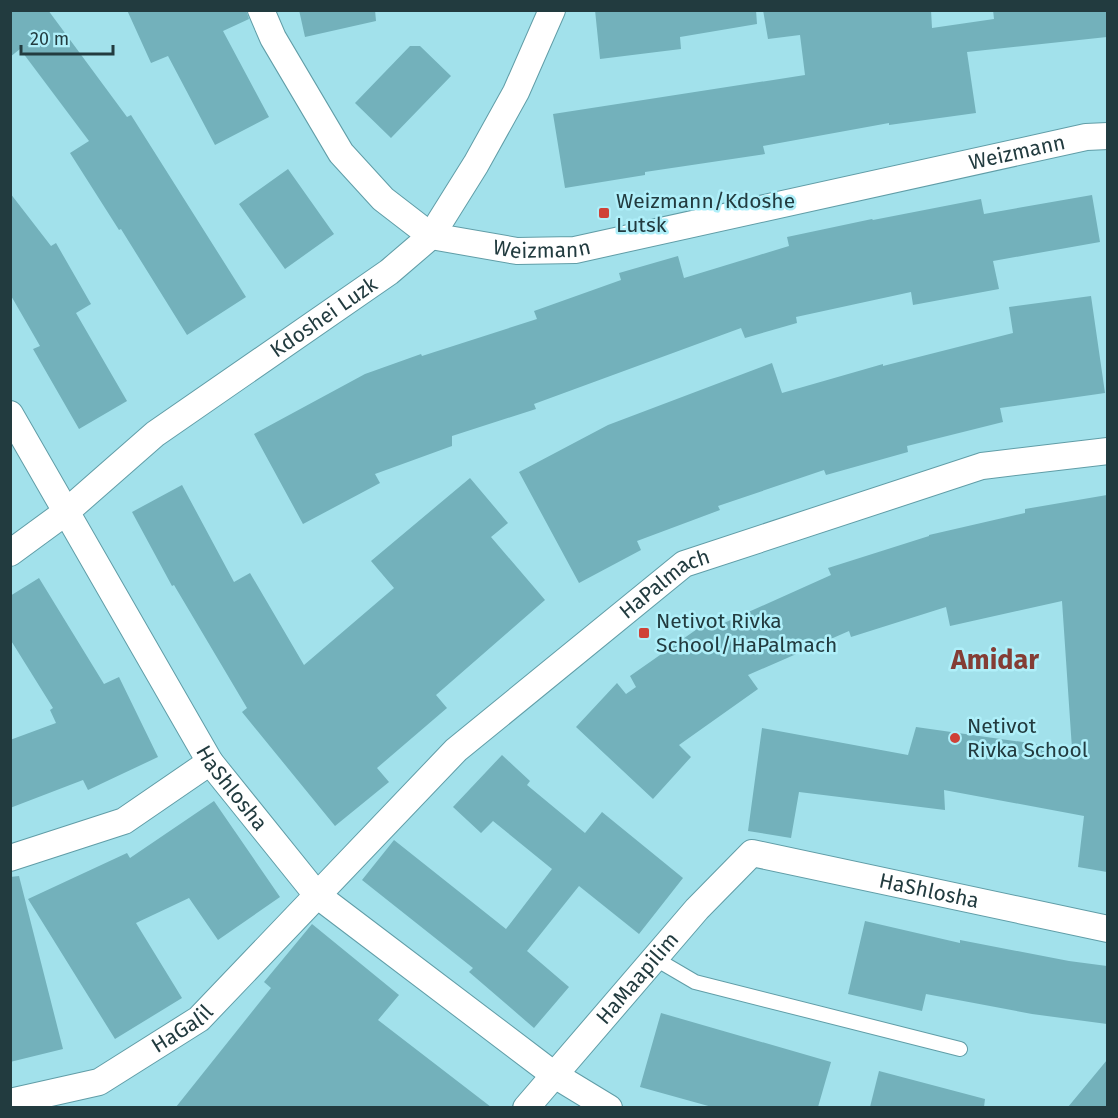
<svg xmlns="http://www.w3.org/2000/svg" width="1118" height="1118" viewBox="0 0 1118 1118" font-family="'Fira Sans',sans-serif">
<style>
.building{fill:#73b1bb}
.lines{fill:none;stroke-linecap:round;stroke-linejoin:round}
.lane-casing{stroke:#609da7;stroke-width:16}
.street-casing{stroke:#609da7;stroke-width:28}
.lane{stroke:#fff;stroke-width:14}
.street{stroke:#fff;stroke-width:26}
.poi-dot{fill:#cf4137;stroke:#afeff9;stroke-width:2}
.labels{text-anchor:middle;dominant-baseline:central;stroke-width:5;stroke-linejoin:round;paint-order:stroke}
.street-label{font-size:21px;fill:#223b3f;stroke:#afeff9}
.poi-label{font-size:21px;fill:#223b3f;stroke:#afeff9;text-anchor:start}
.district-label{font-size:27px;font-weight:bold;fill:#843d35;stroke:#afeff9}
</style>
<rect width="100%" height="100%" fill="#a2e1eb"/>
<path class="building" d="M10,10h38l79,107 4,-2 115,182 -59,38 -66,-106 -2,1 -49,-77 19,-12 -69,-92 -10,8z
M127,10h119l3,9 -26,12 46,86 -54,28 -47,-89 -17,7z
M299,10h76l1,11 -71,16z
M595,10h161l1,14 -77,13 1,12 -81,10z
M763,10h168l1,18 62,-9 -1,-9h114v27l-140,15 9,61 -87,12v-2l-126,23 2,8 -120,18v3l-80,13 -12,-74 252,-39 -5,-40 -32,4z
M410,46h10l31,30 -60,62 -36,-35z
M288,169l46,65 -49,35 -46,-65z
M10,193l41,53 5,-3 35,61 -15,9 51,88 -48,28 -46,-80 7,-3 -30,-52z
M1092,195l8,47 -107,19 6,28 -86,16 -2,-13 -115,25 1,6 -52,15 -4,-10 -207,76 2,5 -84,27v10l-77,28 5,9 -77,41 -49,-90 111,-60 56,-20 1,2 115,-37 -3,-8 87,-31 -2,-7 59,-17 6,22 105,-32 -2,-9 85,-18 1,1 108,-21 3,15z
M1091,296l14,97 -105,15 3,14 -96,24 1,6 -82,23 -2,-5 -106,36 2,4 -83,31 4,9 -62,33 -60,-111 89,-47 164,-62 10,30 101,-29v2l130,-33 -4,-26z
M470,478l38,45 -17,14 54,63 -109,95 11,13 -70,60 12,14 -54,44 -93,-114 5,-4 -73,-123 -2,1 -40,-74 50,-27 52,97 16,-9 54,92 90,-77 -23,-27z
M1107,495v377l-29,-5 6,-51 -140,-26 1,20 -146,-18 -8,46 -43,-7 14,-103 146,27 8,-28 156,22 -10,-148 -112,25 -4,-19 -95,30 -2,-6 -101,44 10,14 -79,56 12,12 -38,42 -77,-72 41,-44 9,11 10,-7 -6,-11 80,-56 5,7 116,-52 -3,-7 101,-32v-1l96,-22v-4z
M39,578l65,106 15,-7 39,80 -70,33 -5,-10 -73,28v-68l46,-17 -6,-13 3,-2 -43,-69v-43z
M502,755l28,26 -3,4 58,48 17,-21 81,66 -44,56 -60,-48 -52,65 42,36 -35,41 -65,-56 4,-4 -111,-88 32,-40 112,89 46,-60 -59,-48 -12,12 -28,-26z
M214,801l66,96 -62,43 -29,-42 -53,25 46,75 -67,41 -87,-140 99,-46 3,5z
M19,876l44,173 -53,13v-185z
M865,921l95,22v-3l109,21 38,5v58l-75,-10 -106,-20 -4,17 -74,-17z
M312,924l87,71 -21,25 113,87h-315l95,-119 -7,-6z
M661,1013l170,49 -13,45h-106l-72,-20z
M1107,1060v47h-39z
M879,1071l106,28 -1,8h-114z"/>
<g class="lines">
<g class="lane-casing">
<path id="lane" d="M654,958l41,24 265,67"/>
</g>
<g class="street-casing">
<g id="street">
<path id="s1" d="M261,10l12,28 68,115 42,46 48,37 86,15 58,-1 511,-113 22,-1"/>
<path id="s2" d="M10,414l200,348 107,133 236,179 56,34"/>
<path id="s3" d="M10,553l56,-41 89,-78 234,-162 42,-36 45,-72 40,-72 36,-82"/>
<path d="M10,858l114,-37 86,-59"/>
<path id="s4" d="M10,1102l89,-20 100,-63 257,-269 228,-186 298,-98 126,-15"/>
<path id="s5" d="M526,1108l171,-199 55,-56 356,76"/>
</g>
</g>
<use href="#lane" class="lane"/>
<use href="#street" class="street"/>
</g>
<g class="poi-dot">
<rect x="598" y="207" width="12" height="12" rx="3"/>
<rect x="638" y="627" width="12" height="12" rx="3"/>
<circle cx="955" cy="738" r="6"/>
</g>
<g class="labels">
<g class="street-label">
<text stroke="none"><textPath href="#s1" startOffset="885">Weizmann</textPath></text>
<text stroke="none"><textPath href="#s1" startOffset="399">Weizmann</textPath></text>
<text stroke="none"><textPath href="#s3" startOffset="393">Kdoshei Luzk</textPath></text>
<text stroke="none"><textPath href="#s4" startOffset="849">HaPalmach</textPath></text>
<text stroke="none"><textPath href="#s2" startOffset="435">HaShlosha</textPath></text>
<text stroke="none"><textPath href="#s5" startOffset="522">HaShlosha</textPath></text>
<text stroke="none"><textPath href="#s5" startOffset="171">HaMaapilim</textPath></text>
<text stroke="none"><textPath href="#s4" startOffset="190">HaGalil</textPath></text>
</g>
<g class="poi-label">
<text x="616" y="201">Weizmann/Kdoshe<tspan x="616" dy="24">Lutsk</tspan></text>
<text x="656" y="621">Netivot Rivka<tspan x="656" dy="24">School/HaPalmach</tspan></text>
<text x="967" y="726">Netivot<tspan x="967" dy="24">Rivka School</tspan></text>
</g>
<g class="district-label">
<text x="995" y="660">Amidar</text>
</g>
</g>
<rect width="1118" height="1118" fill="none" stroke="#223b3f" stroke-width="24"/>
<path d="M21 45v9h92v-9" fill="none" stroke="#223b3f" stroke-width="3"/>
<text x="30" y="45" font-size="18" fill="#223b3f" stroke="#afeff9" stroke-width="4.5" paint-order="stroke">20 m</text>
</svg>
